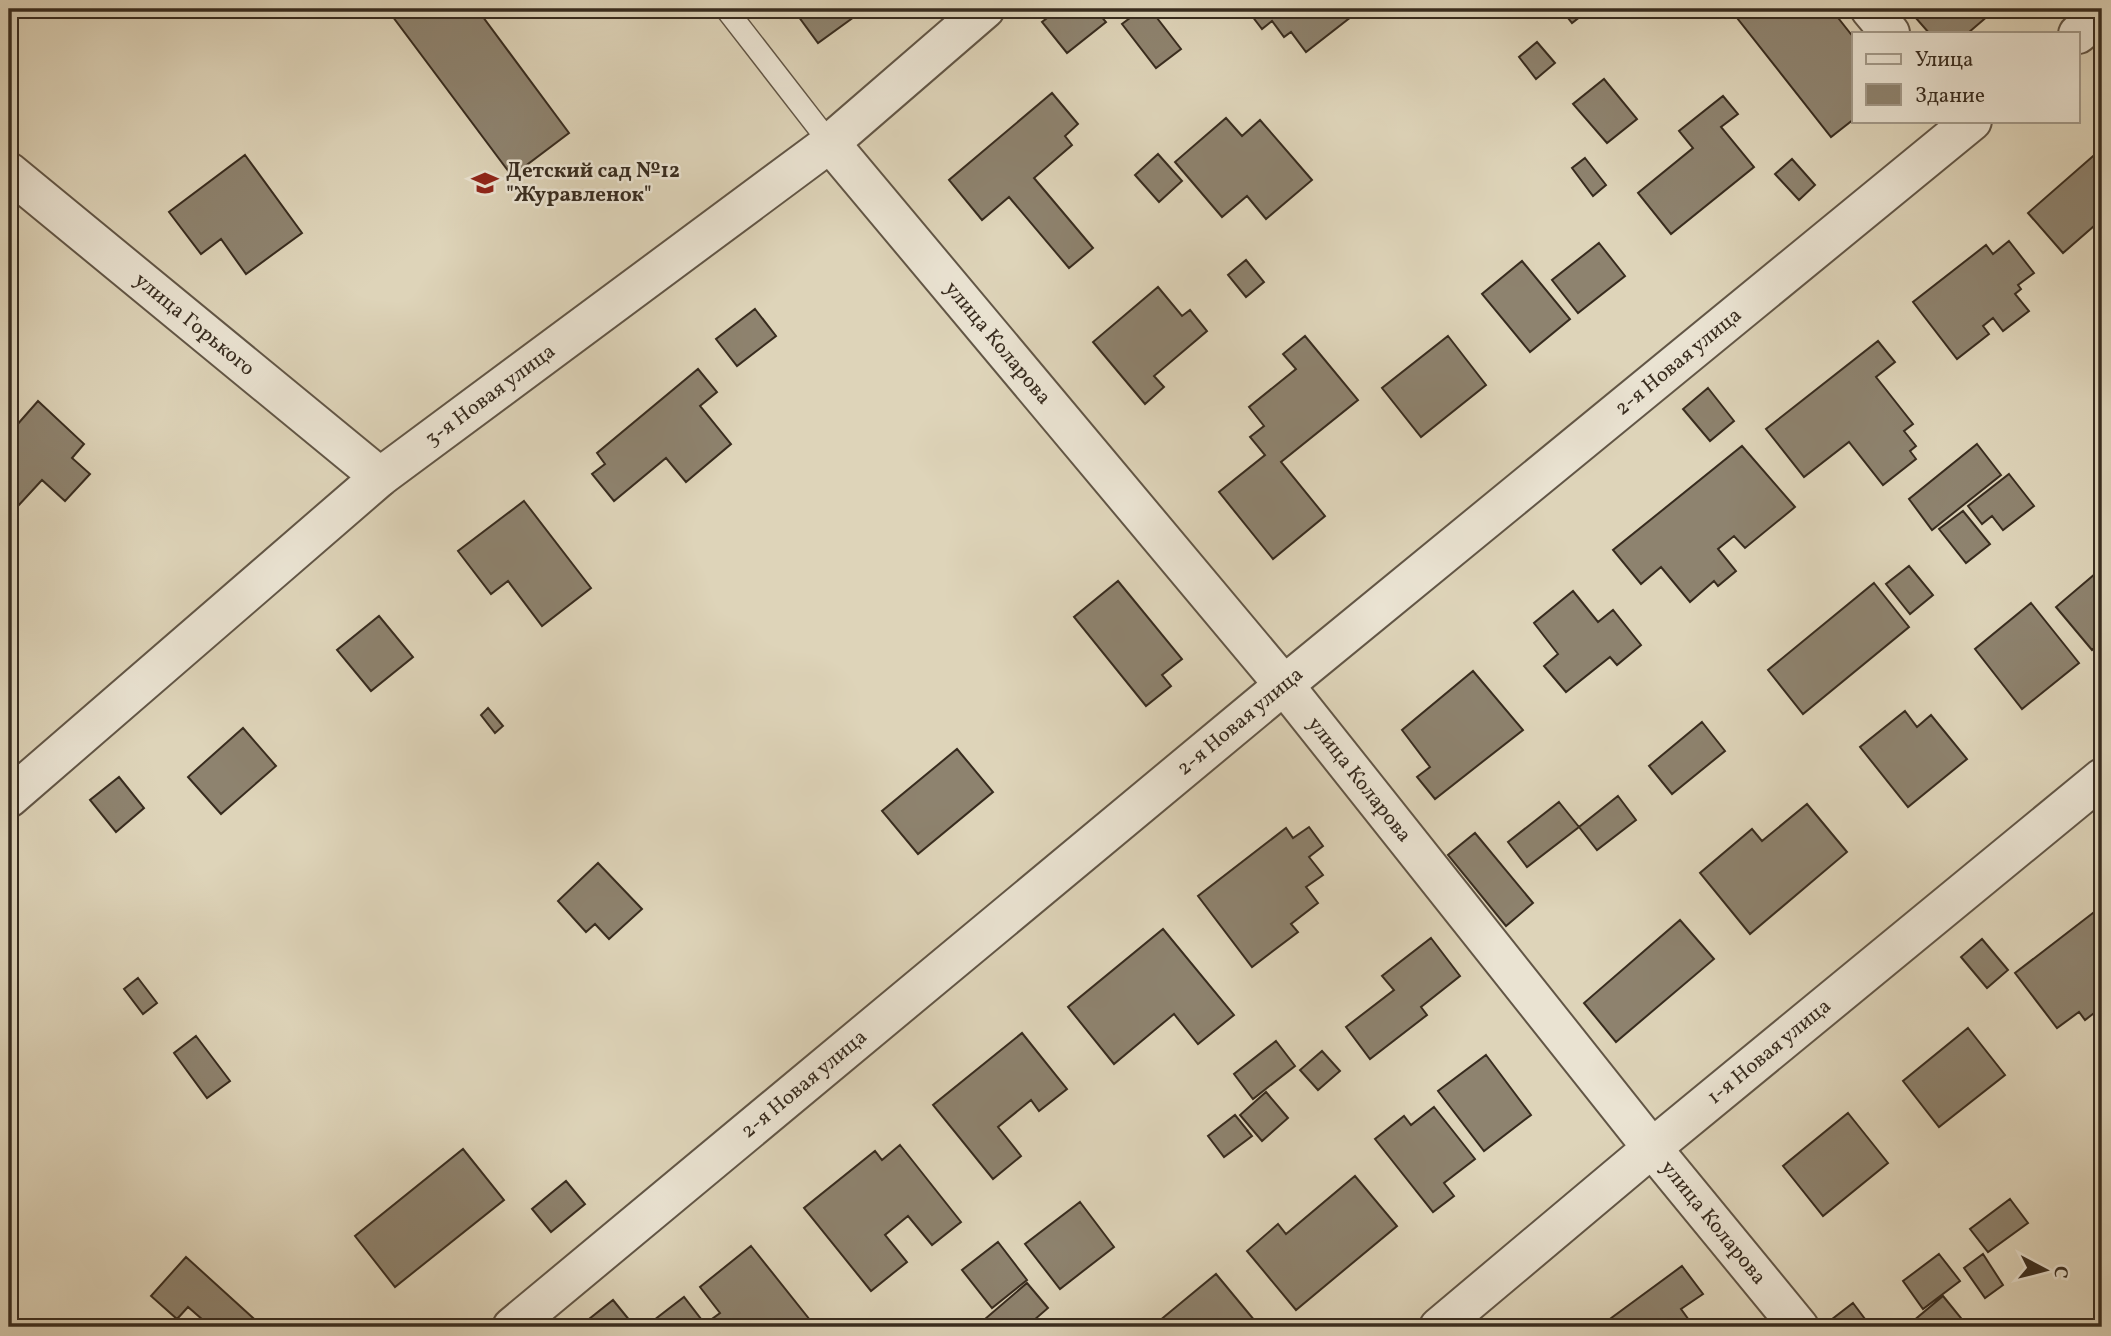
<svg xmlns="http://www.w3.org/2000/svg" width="2111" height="1336" viewBox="0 0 2111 1336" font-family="Vollkorn,serif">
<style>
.building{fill:#8e836f;stroke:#382c1f;stroke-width:2}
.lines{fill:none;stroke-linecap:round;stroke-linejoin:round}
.service-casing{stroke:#625646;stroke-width:24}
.minor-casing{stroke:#625646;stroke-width:42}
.service{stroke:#eae3d2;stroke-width:21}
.minor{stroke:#eae3d2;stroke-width:38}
.labels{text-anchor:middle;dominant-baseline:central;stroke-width:5;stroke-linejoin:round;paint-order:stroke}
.poi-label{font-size:21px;font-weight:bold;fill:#382c1f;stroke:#eae3d2;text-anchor:start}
.street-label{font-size:21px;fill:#382c1f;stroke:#eae3d2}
</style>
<rect width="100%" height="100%" fill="#ded4b9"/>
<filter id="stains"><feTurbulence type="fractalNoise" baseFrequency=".00286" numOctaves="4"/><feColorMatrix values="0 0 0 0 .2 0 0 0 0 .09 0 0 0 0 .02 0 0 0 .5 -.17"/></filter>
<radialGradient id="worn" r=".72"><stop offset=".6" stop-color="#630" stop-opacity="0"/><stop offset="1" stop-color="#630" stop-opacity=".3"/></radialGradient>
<path class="building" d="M387,9h90l92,124 -57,43z
M793,9h72l-47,34z
M1059,9h36l11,13 -39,31 -25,-31z
M1142,9h8l31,40 -25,19 -34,-44z
M1257,9h96l3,4 -50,39 -15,-20 -7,5 -12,-16 -10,8 -10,-13 7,-5z
M1561,9h29l-18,14z
M1730,9h101l23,29v81l-23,18z
M1908,9h88l-28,24h-39z
M1537,42l18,21 -19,16 -17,-22z
M1604,79l33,40 -30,24 -34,-39z
M1052,93l26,31 -13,12 7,9 -38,33 59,70 -24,20 -60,-71 -27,23 -33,-40z
M1723,96l15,18 -17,13 33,40 -83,67 -33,-41 55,-45 -14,-17z
M1226,118l16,18 18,-16 52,60 -46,39 -19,-23 -25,21 -47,-55z
M2100,150l2,3v66l-39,34 -35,-40z
M1158,154l24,27 -23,21 -24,-27z
M245,155l57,78 -56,41 -25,-35 -20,15 -32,-42z
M1585,158l21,27 -13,11 -21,-28z
M1792,159l23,26 -16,15 -24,-26z
M2009,241l25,32 -16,12 3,4 -6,5 14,17 -26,20 -10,-13 -10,8 6,8 -32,25 -44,-57 73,-57 7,9z
M1599,243l26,33 -47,37 -26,-33z
M1246,260l18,22 -18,15 -18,-22z
M1522,261l48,58 -40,33 -48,-58z
M1158,287l24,29 8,-6 17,21 -53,45 10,11 -19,17 -52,-62z
M755,309l21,27 -39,30 -21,-27z
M1305,336l53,64 -77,62 44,54 -52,43 -54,-67 46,-37 -15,-18 14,-11 -15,-19 47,-38 -13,-15z
M1448,336l38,49 -65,52 -39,-49z
M1878,341l17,21 -19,15 37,47 -9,7 12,15 -6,5 6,8 -33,26 -34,-43 -45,35 -38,-48z
M698,369l19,23 -17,14 31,38 -45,38 -20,-24 -52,43 -22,-27 13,-10 -8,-11z
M1708,388l26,33 -24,20 -27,-32z
M38,401l46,43 -12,14 18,16 -25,27 -23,-21 -24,26 -9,-9v-63z
M1977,444l24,31 -69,55 -23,-31z
M1742,446l53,61 -50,41 -11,-12 -16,13 18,22 -18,15 -4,-5 -24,21 -29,-35 -20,17 -28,-34z
M2009,474l25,32 -31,24 -11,-14 -10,8 -14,-18z
M524,501l67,87 -49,38 -34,-45 -17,13 -33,-43z
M1963,511l27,33 -24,19 -27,-34z
M1909,566l24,29 -23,19 -24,-30z
M2102,568v73l-10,9 -36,-43z
M1118,581l64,78 -20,16 9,11 -25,20 -72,-89z
M1874,583l35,44 -106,87 -35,-44z
M1573,591l25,31 15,-12 28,35 -24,20 -7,-8 -44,35 -22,-26 14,-12 -24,-31z
M2031,603l48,60 -57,46 -47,-60z
M379,616l34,41 -42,34 -34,-41z
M1473,671l50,59 -88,69 -18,-22 13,-10 -28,-37z
M488,708l15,18 -8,7 -14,-18z
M1905,711l12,16 14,-12 36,44 -59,48 -48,-60z
M1702,722l23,29 -53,43 -23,-28z
M243,728l33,38 -55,48 -33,-37z
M957,749l36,43 -75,62 -36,-43z
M119,777l25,31 -28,24 -26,-32z
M1618,796l18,24 -39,30 -18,-23z
M1559,802l20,25 -52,40 -19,-25z
M1807,804l40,48 -97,82 -50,-61 52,-44 10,12z
M1309,827l14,19 -14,11 14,18 -17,12 12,16 -27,21 7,8 -46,35 -54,-71 88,-68 7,10z
M1475,833l58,70 -27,23 -58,-71z
M598,863l44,46 -33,30 -14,-15 -9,8 -28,-31z
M2102,906v101l-17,13 -6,-8 -22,16 -42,-55z
M1680,920l34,39 -98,83 -32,-39z
M1163,929l71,86 -36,29 -24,-30 -60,50 -46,-57z
M1431,938l29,38 -39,31 6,8 -57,44 -24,-32 48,-37 -12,-14z
M1982,939l26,31 -21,18 -26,-31z
M138,978l19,25 -14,11 -19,-25z
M1968,1028l37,47 -66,52 -36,-46z
M1022,1033l45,56 -28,22 -8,-11 -33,27 23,29 -28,23 -60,-74z
M196,1036l34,45 -23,17 -33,-45z
M1276,1041l19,25 -42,33 -19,-25z
M1322,1051l18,20 -22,19 -18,-20z
M1486,1055l45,60 -47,36 -46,-60z
M1266,1092l22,26 -26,23 -22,-26z
M1434,1107l41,52 -31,24 10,13 -21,16 -58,-73 29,-23 7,9z
M1848,1113l40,50 -65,53 -40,-50z
M1235,1115l17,21 -28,21 -16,-21z
M900,1145l61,77 -29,23 -24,-29 -23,19 22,27 -36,29 -67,-83 71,-57 7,9z
M463,1149l41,51 -109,87 -40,-51z
M1355,1176l42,50 -101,84 -49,-59 31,-27 8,10z
M566,1181l19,23 -34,28 -19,-23z
M2010,1199l18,24 -40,29 -18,-23z
M1080,1202l34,45 -54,42 -35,-45z
M998,1242l29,38 -35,28 -30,-38z
M751,1246l59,74 -9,7h-156l39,-30 21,27 15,-11 -20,-26z
M1939,1254l21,27 -37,28 -20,-28z
M1983,1254l20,31 -18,13 -21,-30z
M186,1257l77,70h-52l-23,-20 -11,12 -26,-23z
M1682,1266l21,28 -22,15 13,18h-95z
M1216,1274l44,53h-106l-1,-1z
M1027,1283l21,25 -22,19h-46l-2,-2z
M1943,1296l18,22 -11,9h-44z
M613,1300l22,27h-56z
M1853,1303l18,24h-47l-1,-1z"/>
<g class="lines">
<g class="service-casing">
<path id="service" d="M726,9l104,134"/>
</g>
<g class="minor-casing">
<g id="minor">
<path d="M1870,9l20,24"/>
<path d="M2078,34l24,-20"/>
<path id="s1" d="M830,143l454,542 368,463 147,179"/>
<path id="s2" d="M9,172l371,305"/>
<path id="s3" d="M9,798l371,-321 450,-334 155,-134"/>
<path id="s4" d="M512,1327l772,-642 688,-564"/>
<path id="s5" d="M1439,1327l213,-179 450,-370"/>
</g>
</g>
<use href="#service" class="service"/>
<use href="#minor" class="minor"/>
</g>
<defs>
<g id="school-bare" transform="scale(2.1)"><path d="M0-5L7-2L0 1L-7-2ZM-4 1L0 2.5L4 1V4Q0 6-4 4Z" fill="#8f2418" stroke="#eae3d2" stroke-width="2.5" paint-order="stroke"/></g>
</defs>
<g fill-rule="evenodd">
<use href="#school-bare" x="485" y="183"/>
</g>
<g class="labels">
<g class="poi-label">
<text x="506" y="171">Детский сад №12<tspan x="506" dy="24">"Журавленок"</tspan></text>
</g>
<g class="street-label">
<text stroke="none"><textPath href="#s2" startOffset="240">улица Горького</textPath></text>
<text stroke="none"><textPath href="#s1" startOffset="261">улица Коларова</textPath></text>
<text stroke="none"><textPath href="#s4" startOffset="1514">2-я Новая улица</textPath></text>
<text stroke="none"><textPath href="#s3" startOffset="628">3-я Новая улица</textPath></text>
<text stroke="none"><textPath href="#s4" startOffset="947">2-я Новая улица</textPath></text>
<text stroke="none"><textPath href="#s1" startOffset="828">улица Коларова</textPath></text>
<text stroke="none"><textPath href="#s5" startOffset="430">1-я Новая улица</textPath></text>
<text stroke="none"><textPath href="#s4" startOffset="380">2-я Новая улица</textPath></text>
<text stroke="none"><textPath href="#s1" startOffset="1395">улица Коларова</textPath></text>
</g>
</g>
<rect width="2111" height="1336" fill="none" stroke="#ded4b9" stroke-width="35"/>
<rect x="10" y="10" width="2090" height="1315" fill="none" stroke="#382c1f" stroke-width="3.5"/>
<rect x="18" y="18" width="2076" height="1301" fill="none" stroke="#382c1f" stroke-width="2"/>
<rect x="1852" y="32" width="228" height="91" fill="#eae3d2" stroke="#a39a8a" stroke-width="2"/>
<rect x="1866" y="54" width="35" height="10" fill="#eae3d2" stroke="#a39a8a" stroke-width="2"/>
<text x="1915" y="66" font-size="21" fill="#382c1f">Улица</text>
<rect x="1866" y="84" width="35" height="21" fill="#8e836f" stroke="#a39a8a" stroke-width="2"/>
<text x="1915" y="102" font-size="21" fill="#382c1f">Здание</text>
<g transform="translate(2045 1270) rotate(97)" stroke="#eae3d2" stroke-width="5" paint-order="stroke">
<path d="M0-5L12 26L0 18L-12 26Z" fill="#382c1f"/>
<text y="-10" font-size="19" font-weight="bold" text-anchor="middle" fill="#382c1f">С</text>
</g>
<rect width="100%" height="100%" filter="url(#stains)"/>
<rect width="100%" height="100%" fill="url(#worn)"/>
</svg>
